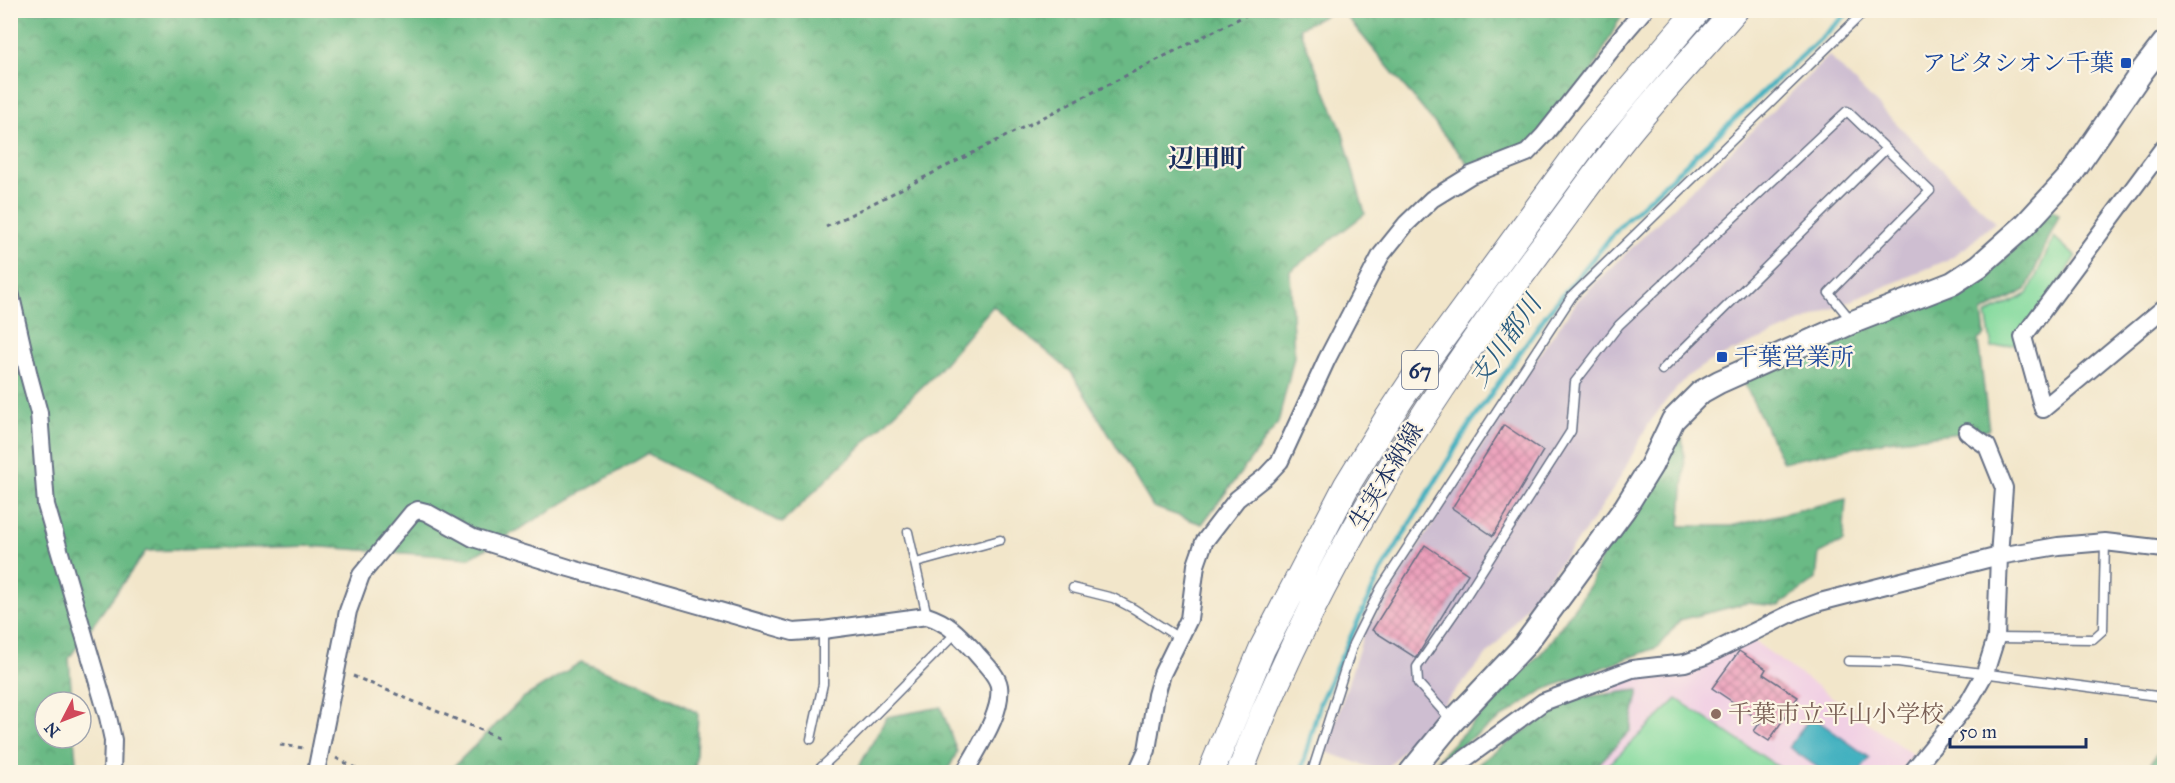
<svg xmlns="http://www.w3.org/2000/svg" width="2175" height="783" viewBox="0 0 2175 783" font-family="'IM FELL Great Primer','Noto Serif JP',serif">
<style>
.built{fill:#f1d0e4}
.industrial{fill:#cebed1}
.green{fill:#84da9e;stroke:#50847e;stroke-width:1.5}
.forest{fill:url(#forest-crowns);stroke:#437472;stroke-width:1.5}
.water{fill:#43b1c0;stroke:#2f708f;stroke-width:1.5}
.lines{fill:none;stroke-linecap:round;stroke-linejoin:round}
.stream{stroke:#43b1c0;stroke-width:5}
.building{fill:url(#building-cross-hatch)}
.lane-casing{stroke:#666f84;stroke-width:11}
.street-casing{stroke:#666f84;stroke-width:20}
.secondary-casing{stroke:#666f84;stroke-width:26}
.primary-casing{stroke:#666f84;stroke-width:28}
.path{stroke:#666f84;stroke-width:3;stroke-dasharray:4.5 4.5;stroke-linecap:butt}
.lane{stroke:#fff;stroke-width:8}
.street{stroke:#fff;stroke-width:16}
.secondary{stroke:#fff;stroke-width:22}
.primary{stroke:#fff;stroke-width:26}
.transit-dot{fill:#1a4fb4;stroke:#fcf5e5;stroke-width:2}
.education-dot{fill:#8d6e63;stroke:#fcf5e5;stroke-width:2}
.labels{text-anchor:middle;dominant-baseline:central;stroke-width:4.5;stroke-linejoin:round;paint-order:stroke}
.shield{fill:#fcf5e5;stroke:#5e6a86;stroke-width:1.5}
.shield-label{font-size:22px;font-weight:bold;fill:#1b2f5e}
.transit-label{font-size:24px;fill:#164399;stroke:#fcf5e5;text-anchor:end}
.street-label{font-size:24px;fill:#1b2f5e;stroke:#fcf5e5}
.education-label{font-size:24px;fill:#785e54;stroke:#fcf5e5;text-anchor:start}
.neighbourhood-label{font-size:26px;font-weight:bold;fill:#1b2f5e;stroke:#fcf5e5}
.water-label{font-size:26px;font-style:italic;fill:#295c80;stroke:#fcf5e5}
</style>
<defs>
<pattern id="forest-crowns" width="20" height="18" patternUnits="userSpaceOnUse" patternTransform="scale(1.5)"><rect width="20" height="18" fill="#6bba85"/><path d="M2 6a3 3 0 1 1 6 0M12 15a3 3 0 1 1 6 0" fill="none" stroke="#579870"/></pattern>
<pattern id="building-cross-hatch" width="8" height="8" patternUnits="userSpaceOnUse" patternTransform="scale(1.5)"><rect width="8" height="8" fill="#ec9dba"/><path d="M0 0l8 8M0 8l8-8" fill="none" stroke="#be809a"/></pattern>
</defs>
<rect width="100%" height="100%" fill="#fcf5e5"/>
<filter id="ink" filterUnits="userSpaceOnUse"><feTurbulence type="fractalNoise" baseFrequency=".0167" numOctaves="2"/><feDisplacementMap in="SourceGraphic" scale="12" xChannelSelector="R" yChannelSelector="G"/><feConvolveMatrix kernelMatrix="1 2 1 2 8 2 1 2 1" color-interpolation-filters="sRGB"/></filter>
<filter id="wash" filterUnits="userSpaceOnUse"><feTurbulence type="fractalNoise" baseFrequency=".008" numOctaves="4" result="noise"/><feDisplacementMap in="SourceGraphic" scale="24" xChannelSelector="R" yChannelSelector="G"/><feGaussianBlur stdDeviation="1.35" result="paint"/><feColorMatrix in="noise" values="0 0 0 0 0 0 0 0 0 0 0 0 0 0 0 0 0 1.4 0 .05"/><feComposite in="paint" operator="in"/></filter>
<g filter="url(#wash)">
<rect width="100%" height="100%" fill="#f2e6ca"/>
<path class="built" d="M1751,639l162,116 -14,17h-405l140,-98z"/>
<path class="industrial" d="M1829,56l166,166 -30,26 -20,13 -235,100 -22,15 -20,22 -20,27 -32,60 -28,42 -84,108 -120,137 -58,-20 38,-119 179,-284 35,-49z"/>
<path class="green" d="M2054,237l22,20 -55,86 -29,5 -6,-34 42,-20z
M1677,699l109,73h-185z"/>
<path class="forest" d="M10,11h1324l-35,17 43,103 23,83 -75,57 4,86 -16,66 -76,101 -49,-17 -82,-135 -78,-66 -58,68 -153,149 -135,-69 -177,104 -161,-12 -163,5 -77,107 3,44h-27v36h29l3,34h-66z
M1342,11h282l-66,124 -89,30z
M2051,209l8,6 -33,75 -44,22 3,23 -7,5 11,90 -102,11 -104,21 -41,-83 165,-69 90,-43z
M1681,425l4,42 -5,59h51l115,-27 -3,43 -24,11 -3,26 -38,27 -31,-3 -67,17 -22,27 -115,43 -110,74 112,-115 44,-62 34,-86z
M581,662l61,22 56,29 -3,59h-247l75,-74z
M1639,690l-9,41 -39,41h-124l102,-73z
M941,707l16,45 -10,20h-91l31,-55z
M2164,743v29h-19z"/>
<path class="water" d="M1811,716l59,42 -11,14h-35l-35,-25z"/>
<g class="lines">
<path class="stream" d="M1301,772l19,-69 61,-131 89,-148 76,-109 75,-90 230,-215"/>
</g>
<g id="blocks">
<path class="building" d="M1504,425l39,26 -50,85 -41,-28z
M1425,545l43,29 -52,84 -44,-28z
M1739,651l27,18 -3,5 35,23 -29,44 -15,-10 7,-10 -49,-33z"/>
</g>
</g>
<g filter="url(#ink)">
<use href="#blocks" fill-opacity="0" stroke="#666f84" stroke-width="1.5"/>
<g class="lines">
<g class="lane-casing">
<path id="lane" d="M1662,370l224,-221
M908,532l19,84
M916,563l84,-23
M1073,588l40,10 21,11 45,29
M1996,638l97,1 10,-9 2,-88
M1848,661l50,1 266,35
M1452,721l-34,-38 -1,-16 45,-65 109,-171 4,-49 44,-57 228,-214 83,80 -101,102 22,27
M811,739l12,-55v-54
M816,772l26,-24 115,-116
M1312,772l41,-128 28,-56 191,-292 294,-286"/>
</g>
<g class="street-casing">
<path id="street" d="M2164,147l-141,190 20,72 121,-101
M10,292l19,84 10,37 7,92 62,212 5,23 -1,32
M316,772l32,-161 13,-36 51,-62 6,-3 8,2 47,26 96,30 224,64 30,-2 104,-14c22,7 33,20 48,36 8,10 22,22 24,34 4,27 -22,63 -34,86
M1137,772l10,-22 9,-55 6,-21 27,-55 7,-54 8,-23 33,-43 29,-23 14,-15 47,-102 54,-104 25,-31 26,-25 39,-24 56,-22 17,-18 82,-104 18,-21
M1447,772l96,-70 89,-33 53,-6 20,-7 91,-45 24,-9 179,-46 59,-10 47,-4 59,7
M1912,772l56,-69 17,-30 11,-35 3,-82 5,-68 -17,-42 -20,-14"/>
</g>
<g class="secondary-casing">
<path id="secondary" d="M1411,772l41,-50 72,-76 101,-138 26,-42 22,-46 28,-28 18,-10 134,-60 100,-39 26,-17 45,-40 47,-51 72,-105 21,-27"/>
</g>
<g class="primary-casing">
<path id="primary" d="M1211,772l51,-123 85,-164 39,-64 39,-59 166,-227 107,-125
M1240,772c75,-198 184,-369 312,-538 29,-39 57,-80 89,-117 30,-36 63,-71 94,-107"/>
</g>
<path class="path" d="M826,227l430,-217
M353,676l145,61
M280,745l24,3
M336,758l27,14"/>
<use href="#lane" class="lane"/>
<use href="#street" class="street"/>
<use href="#secondary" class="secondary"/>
<use href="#primary" class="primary"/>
</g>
</g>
<g class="transit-dot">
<rect x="2120" y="57" width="12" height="12" rx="3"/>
<rect x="1716" y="351" width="12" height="12" rx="3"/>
</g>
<circle class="education-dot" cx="1716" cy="714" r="6"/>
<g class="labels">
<rect class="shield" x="1402" y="351" width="36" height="38" rx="4.5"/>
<g class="shield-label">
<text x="1420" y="370">67</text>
</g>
<g class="transit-label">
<text x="2114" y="63">アビタシオン千葉</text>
<text x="1734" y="357" text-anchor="start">千葉営業所</text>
</g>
<g class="street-label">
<text transform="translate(1386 476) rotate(-59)">生実本納線</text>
</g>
<g class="education-label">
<text x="1728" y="714">千葉市立平山小学校</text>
</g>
<g class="neighbourhood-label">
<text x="1207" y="158">辺田町</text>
</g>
<g class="water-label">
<text transform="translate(1505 341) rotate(-55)">支川都川</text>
</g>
</g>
<rect width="2175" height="783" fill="none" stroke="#fcf5e5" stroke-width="36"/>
<g transform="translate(63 720) rotate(228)"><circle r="28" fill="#fcf5e5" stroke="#a2a6af" stroke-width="1.5"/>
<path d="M0-4.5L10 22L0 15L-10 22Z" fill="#d1495b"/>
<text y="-9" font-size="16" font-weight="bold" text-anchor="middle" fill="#1b2f5e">N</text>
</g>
<path d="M1950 738v9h136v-9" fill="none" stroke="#1b2f5e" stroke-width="3"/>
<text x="1959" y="738" font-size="18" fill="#1b2f5e" stroke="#fcf5e5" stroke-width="4.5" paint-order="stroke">50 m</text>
</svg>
